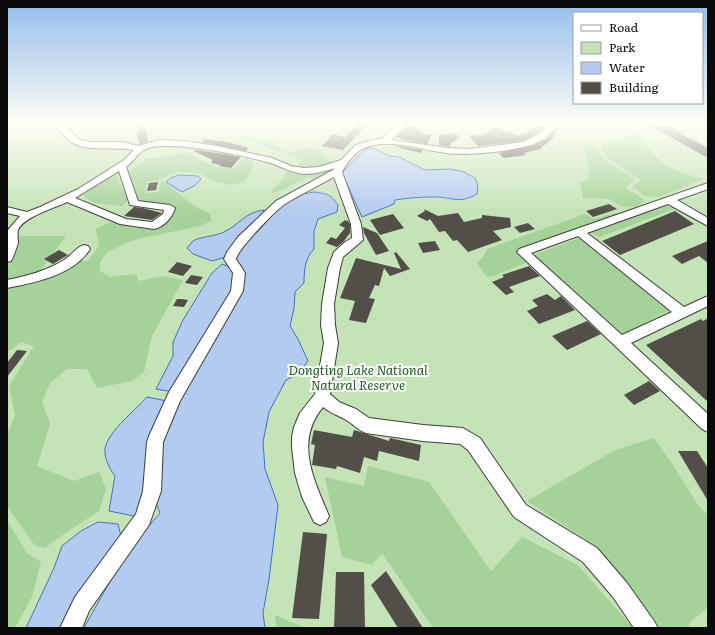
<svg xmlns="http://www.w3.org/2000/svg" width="715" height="635" viewBox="0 0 715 635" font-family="Literata,serif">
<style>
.green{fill:#c4e3b7}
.forest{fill:#a5d298}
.water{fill:#b3cbef;stroke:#4170bf}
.building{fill:#524e48}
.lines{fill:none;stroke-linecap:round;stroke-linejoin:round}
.minor-casing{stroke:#3d3d3d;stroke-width:2}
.minor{fill:#fff;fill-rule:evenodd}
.labels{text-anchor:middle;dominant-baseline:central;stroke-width:4;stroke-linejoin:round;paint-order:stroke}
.park-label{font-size:13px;font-style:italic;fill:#225a23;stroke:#fff}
</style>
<rect width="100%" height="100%" fill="#fcfde9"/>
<path class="green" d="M7,124h701v504h-701z"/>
<path class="forest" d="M489,124h48l6,4 -6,5 -13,-4 -6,4 -12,-5z
M639,135c7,6 9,13 15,20 14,15 31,19 50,24l-45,18 -14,-1 -13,-9 9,-7 -32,-21 -7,-9 1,-5 22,-8z
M245,136l28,7 10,8h12l11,-3 12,2 16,12c-12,6 -23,5 -36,4l4,-6 -37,-13 -1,-3 -25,-4z
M584,144l10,1 10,15 30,19 -8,9 20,13 -11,6 -14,-1 -12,-7 -26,-1 -3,-15 8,-3c4,-18 -4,-21 -4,-36z
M186,152c18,9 27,18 49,16l10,-10 9,4 -3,10 -7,10 -13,3 -15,-3 -17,-9 -23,-1 -18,8 -11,1 -2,12 13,-1 4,-11 34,26 14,7 1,7 -11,5 -67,14 -26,12 -7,10v9l10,6 26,-3 3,7 26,-5 18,4 -31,56 -8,36 -12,9 -35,7 -10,-19h-20l-17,14 -8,19 8,22 -13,42 37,15 25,-9 7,17 -7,22 -35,23 -19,14 -10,-2 -28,-40v-71l8,-20 -6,-29 25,-40 -13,-4 -10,8 -4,1v-63l29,-8 44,-19h8l11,-15 -3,-17 14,-7 40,7 9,-2 14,-12 -2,-9 -32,-5 -11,-30 11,-6 7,-6 24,-3z
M286,171l29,1 14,-1 -13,7h-10l-26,13 -8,2 1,-4 10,-10z
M117,173l2,9 9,18 -6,6 -28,-3 -11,-7 4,-5z
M665,205l9,4 -74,28 -9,-4z
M614,213l4,1 -102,38 12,10 -40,16 -11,-15 7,-7 3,-7 98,-35 9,5z
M19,236h47l-25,34 -16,7 -18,3c0,-4 -1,-10 1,-13 4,-10 13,-19 11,-31z
M579,238l91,72 -47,24 -89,-79z
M654,438l17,24 27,43 10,10v92l-19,16v5h-28l-39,-50 -37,-39 -58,-38 88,-51z
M368,466l61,16 62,89 31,-34 56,28 55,63h-200l-51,-75 -10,12 -30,-8 -17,-80 39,9z
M7,520l20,33 14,9 -9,35 -17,31h-8z
M275,615l31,13h-30z"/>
<path class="water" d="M369,148l7,1 13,7 10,1 26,13 25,-1 14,3 11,6 3,8 -1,8c-19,11 -27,2 -45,3 -12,0 -25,1 -37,3l-1,4 -32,13 -20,-44 23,-24z
M179,175l19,1 3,3 -7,7 -12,6 -16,-10 5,-4z
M314,192c14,2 16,2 24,13l-1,7 -19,7 -4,12v18c-9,9 -10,22 -10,34l-9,9 -1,16 -4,18 8,13 10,22 -10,13 -12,6 -17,32 -6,30 2,27 13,36 -9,74 -6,34 2,15h-181c23,-42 43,-79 76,-115l-6,-15 6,-54 9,-25 65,-115 2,-44 -1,-5 9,-15 17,-12 16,-19 9,-6 16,-9z
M264,210v4l-38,43 -14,4 -19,-7 -6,-6c2,-2 4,-5 6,-7 6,-4 23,-5 31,-9 15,-7 21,-20 40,-22z
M222,264l8,3 6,7 -2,17 -60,101 -18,-3 17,-33v-14l10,-22 29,-47z
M147,397l20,4 -13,25 -8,29 5,20 -12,42 -30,-6 6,-35c-5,-7 -9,-14 -10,-23 -3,-17 31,-43 42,-56z
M98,522l20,2 3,12 -60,92h-35l28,-60 8,-22 19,-15z"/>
<path class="building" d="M138,124h7l3,18 -8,2 -4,-11 3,-1z
M357,124h11l-25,26 -21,-4 11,-12 12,3z
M546,124l-6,8 -16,9 -46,5 -9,-10 13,-1 14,-8 10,5 3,-1 8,5z
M558,124h3l-9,15 -12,10 -16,4 2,2 -22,3 -6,-5 36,-8 14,-7z
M647,124h16l45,24v10z
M414,125l9,9 9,1 -5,9 -22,-4 -9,-3 11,-11z
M455,133l5,4 -10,7v3l-11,-2v-10z
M205,139l22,3 22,6 -3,3 -44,-9z
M393,146l12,1 18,3 -2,3z
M195,150l30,4 16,3 -10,11 -12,-2 2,-1 -10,-2 2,-3 -19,-9z
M158,182l-2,8 -9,1 2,-8z
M609,204l8,5 -24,8 -7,-6z
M134,207l9,1 19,5 -10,7 -28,-4z
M424,209l14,7 20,-3 6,9 18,-4v-3l28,3 1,9 -18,4 9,9 -34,12 -11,-12 -4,1 -8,-10 -6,1 -9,-13 -3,2 -10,-5 8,-5z
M675,211l19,13 -74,31 -18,-14z
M393,214l11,14 -24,7 -10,-15z
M345,220l3,1 2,3v9l-6,8 -7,6 -11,-4 5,-6 5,2 9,-11 -6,-3z
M528,223l7,6 -15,4 -6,-6z
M363,227l14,6 12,18 -13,4 -12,-22z
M435,241l5,9 -17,3 -5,-10z
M708,241v22l-9,-7 -17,8 -10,-8z
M59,250l9,5 -15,9 -9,-5z
M396,252l14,17 -20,7 -6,-8 -5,18 -4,-1 -6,13 6,1 -9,24 -17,-3 6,-19 -15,-3 16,-40 45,11 -7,-16z
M177,262l15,4 -9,10 -15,-4z
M529,266l11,10 -31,11 5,5 -8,3 -14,-13 12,-5 -2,-2z
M191,275l12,2 -6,8 -12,-2z
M547,294l8,6 6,-4 14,14 -36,14 -12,-13 11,-5 -6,-6z
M177,299h5l6,1 -4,7 -11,-1z
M708,318v84l-62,-57 55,-26 2,2z
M587,321l14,13 -34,16 -15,-14z
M17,350l10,1 -20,26v-14z
M649,381l11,10 -26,14 -10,-10z
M314,430l38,7 2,-7 35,11 1,-3 31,7 -2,16 -40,-10 -2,10 -13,-4 -4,16 -23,-7 -1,3 -24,-4 3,-20 -4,-1z
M678,451h19l11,17v33z
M303,532l24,2 -8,85 -27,-1z
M386,571l37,57h-25l-27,-43z
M336,572h28l1,56h-31z"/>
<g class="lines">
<g class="minor-casing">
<path id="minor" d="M10,124h13l-16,6v-5z
M54,124h9l17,16 11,2h32l15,4 22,-6 25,1 32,5 55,12 19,8 13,2 15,-1 22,-7 15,-15 16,-5 10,-1 16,-15h9l-16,16 56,8 23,1 54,-7 17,-9 8,-9h8c-4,7 -8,12 -15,16 -17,11 -75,16 -96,13 -25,-3 -57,-16 -82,-5 -8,3 -18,16 -22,24l19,52 2,16 -20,17 -3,11 -6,36 1,21 3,18 -8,51 9,8 17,7 13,9 54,7 40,3 17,10 46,67 71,43 30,35 27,38 4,7h-24l-21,-31 -30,-35 -69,-45 -46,-67 -8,-6 -37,-3 -57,-8c-8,-3 -13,-9 -20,-13 -8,-5 -16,-7 -23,-13 -29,35 -9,73 6,109l-3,6 -6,3 -6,-3 -12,-25 -7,-24 -3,-25v-11l2,-10 6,-14 15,-19 9,-51 -3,-18 1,-21 6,-36 6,-16 11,-10 7,-4 -1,-14 -17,-47c-16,9 -33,17 -49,27 -9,6 -47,45 -49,55l9,14 -2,18 -63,110 -17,41 -2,49 -12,34 -60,86 -7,17h-22l15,-31 61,-83 7,-23 4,-49 2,-6 20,-44 62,-101 2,-18 -9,-14 3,-7 11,-15 38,-36 57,-31 2,-2c-10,3 -19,6 -30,6 -12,-1 -23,-7 -35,-11 -22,-7 -107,-25 -126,-13 -7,4 -11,12 -18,17l12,34 32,4 5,3c-3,10 -11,19 -21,21l-34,-5 -53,-22c-12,6 -44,15 -49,28 -1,4 0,9 0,13 -2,6 -4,13 -7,18l-4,1 1,-32 12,-14 -13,-3v-6l20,5 13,-5 38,-18 46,-29 10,-10c-19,-4 -42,2 -59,-6 -7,-3 -16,-14 -21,-20zM119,171l11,34 34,5 -1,4 -11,8 -26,-3 -51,-21z
M666,124h10l5,3 8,-3h13l-22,8z
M708,183v6l-31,11 31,18v8l-40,-22 -81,29 97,74 24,-11v10l-77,37 77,71v18l-6,-3 -185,-177 2,-3zM578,236l94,76 -50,23 -91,-82z
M84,245l4,1 2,3c-16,26 -56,34 -83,39v-8c20,-4 39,-9 57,-20 7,-4 12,-13 20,-15z"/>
</g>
<use href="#minor" class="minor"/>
</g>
<linearGradient id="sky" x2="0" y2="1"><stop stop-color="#93bdeb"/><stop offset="0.58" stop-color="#fefef5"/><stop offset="1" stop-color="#fefef5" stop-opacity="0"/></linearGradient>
<rect width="715" height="213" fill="url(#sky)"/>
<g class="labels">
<g class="park-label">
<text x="358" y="369">Dongting Lake National<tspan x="358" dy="15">Natural Reserve</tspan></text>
</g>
</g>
<rect width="715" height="635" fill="none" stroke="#0a0a0a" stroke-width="16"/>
<rect x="573" y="12" width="130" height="92" fill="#ffffff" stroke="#9d9d9d"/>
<rect x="581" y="25" width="20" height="6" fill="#ffffff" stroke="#9d9d9d"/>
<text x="609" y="32" font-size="12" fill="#0a0a0a">Road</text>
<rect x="581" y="42" width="20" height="12" fill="#c4e3b7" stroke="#9d9d9d"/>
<text x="609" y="52" font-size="12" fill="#0a0a0a">Park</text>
<rect x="581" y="62" width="20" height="12" fill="#b3cbef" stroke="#9d9d9d"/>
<text x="609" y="72" font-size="12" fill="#0a0a0a">Water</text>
<rect x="581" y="82" width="20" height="12" fill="#524e48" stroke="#9d9d9d"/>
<text x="609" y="92" font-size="12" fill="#0a0a0a">Building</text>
</svg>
